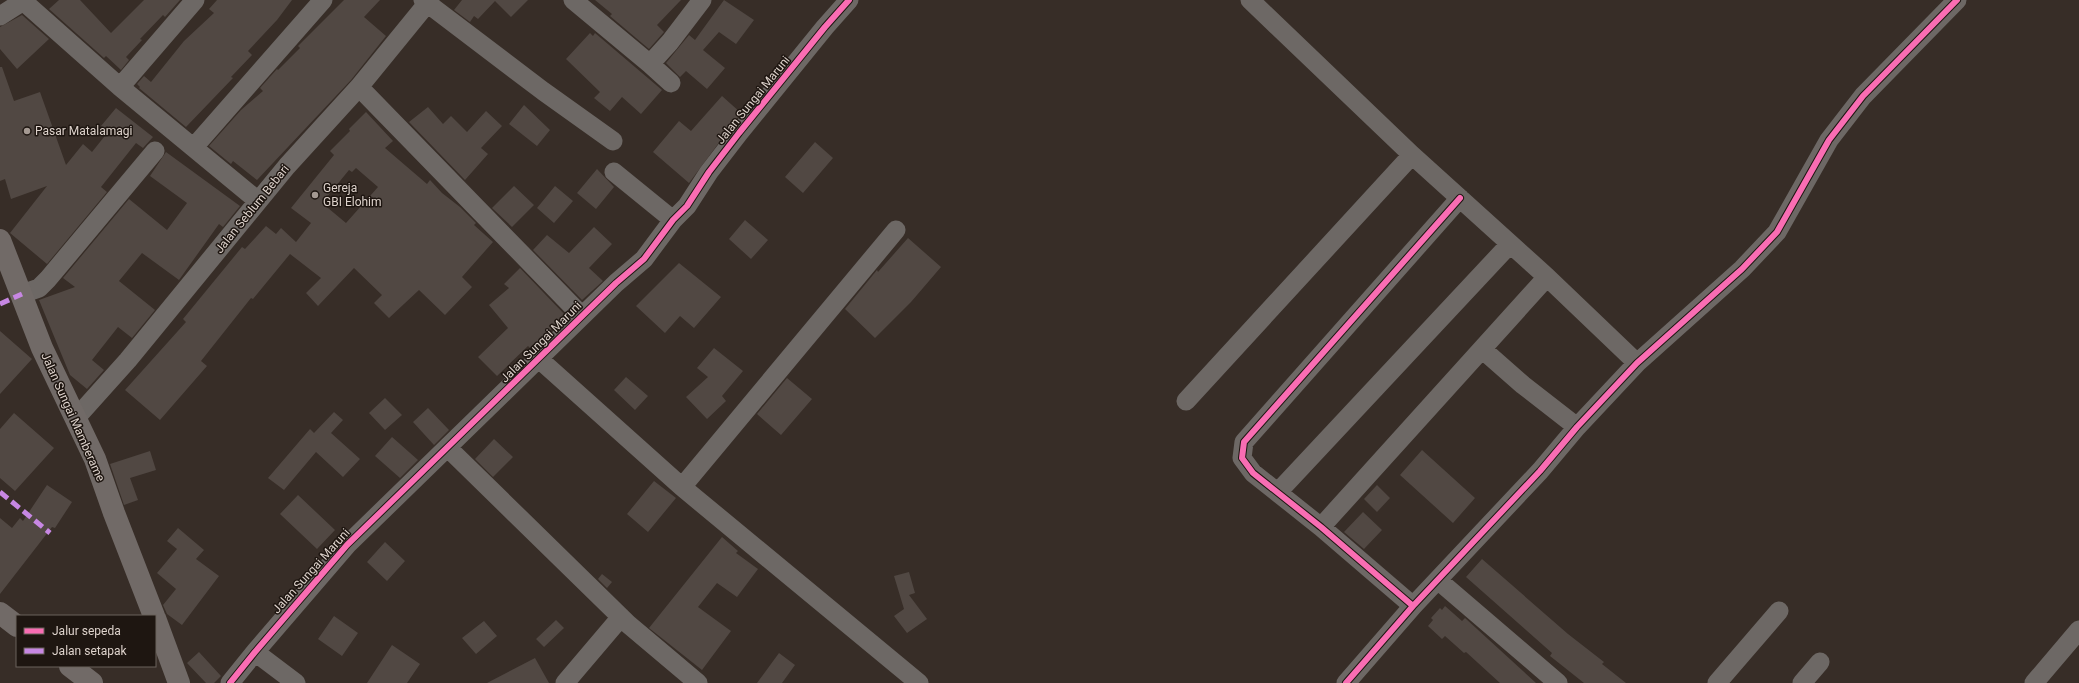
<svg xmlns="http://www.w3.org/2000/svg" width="2079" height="683" viewBox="0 0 2079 683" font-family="Roboto,sans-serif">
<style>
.building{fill:#514843;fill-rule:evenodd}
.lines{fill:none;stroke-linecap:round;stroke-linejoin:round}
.street{stroke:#6d6865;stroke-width:19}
.secondary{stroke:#716a67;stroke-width:22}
.quiet{stroke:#c787e3;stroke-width:5;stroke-dasharray:10 5;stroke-linecap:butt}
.cycleway-casing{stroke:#1e1611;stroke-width:8}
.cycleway{stroke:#f96db3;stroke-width:6}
.poi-dot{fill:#a49992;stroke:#1e1611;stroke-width:1.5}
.labels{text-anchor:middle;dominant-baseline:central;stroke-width:3;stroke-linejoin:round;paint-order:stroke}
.street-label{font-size:12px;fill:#ded3cc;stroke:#1e1611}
.poi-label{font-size:12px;fill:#ded3cc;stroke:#1e1611;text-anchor:start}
</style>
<rect width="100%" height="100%" fill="#372d27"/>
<path class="building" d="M59,0h21l31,33 33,-33h36l-15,17 -2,-2 -23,24 2,1 -16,17 3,3 -8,10 -15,-14 -2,2 -55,-49z
M217,0h75l-15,20 -29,31 4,4 -21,22 2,1 -47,49 -47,-39 1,-1 -3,-3 7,-8 7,6 33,-41 30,-28 -5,-4z
M344,0h36l-16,17 22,19 -35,44 -94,100 -24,-19 -2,3 -22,-18 32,-36 22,-19 -3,-3 17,-19 1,1 22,-22 -2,-2z
M462,0h66l-17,17 -16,-16 -17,18 -4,-3 -4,6 -16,-12z
M595,0h86l-24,25 7,7 -15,17 -39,-33 2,-2z
M724,0l30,20 -18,24 -17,-12 -16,18 22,18 -18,21 -21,-18 -6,6 -14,-14 23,-28 6,5z
M22,15l27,24 -32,30 -17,-20v-22z
M590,33l3,3 2,-3 67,57 -21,24 -19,-17 -12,14 -16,-13 6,-6 -34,-33z
M0,67h2l12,34 26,-9 26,73 17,-21 9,8 16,-20 -7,-6 15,-18 37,29 -10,11 -7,-5 -35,44 6,5 -60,72 -37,-31 37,-47 -36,13 -6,-20 -5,2z
M722,96l19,17 -52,70 -36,-31 26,-31 12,10z
M524,105l26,25 -13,16 -28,-22z
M428,107l15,17 8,-8 16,16 19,-21 16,15 -21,22 7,6 -23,26 -56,-58z
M366,112l27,29 -8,7 42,36 3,-4 12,13 18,14 16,16 -2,2 19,17 -31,35 10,10 -27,28 -26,-25 -30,28 -15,-15 8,-8 -28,-27 -36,38 -12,-13 15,-15 -31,-24 -37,45 -2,-1 -50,63 6,5 -47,54 -35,-30 61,-68 -3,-3 59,-72 3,2 21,-23 10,8 5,-6 15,14 15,-19 -20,-15 43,-53 -4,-4 20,-20 -1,-2zM356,168l22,19 -32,36 -24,-20 27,-33 3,2z
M815,142l18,16 -30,35 -18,-16z
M166,152l74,54 -17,21 -4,-3 -40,56 -37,-27 -23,28 36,29 -23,28 -14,-11 -26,33 12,10 -17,19 -17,-14 -31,-75 36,-13 -12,-9 66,-79 38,31 20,-27 -37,-27z
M597,169l17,18 -18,22 -19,-16z
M514,186l20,19 -22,22 -20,-19z
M555,186l18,15 -19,22 -17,-15z
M745,220l23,20 -17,19 -22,-20z
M594,227l18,17 -23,24 14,13 -21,19 -49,-50 14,-15 22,18z
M908,238l33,29 -30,35 -36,36 -30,-29 32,-39 1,2z
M679,263l42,34 -27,31 -14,-12 -15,17 -29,-27z
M520,268l46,48 -36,32 -2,-2 -31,30 -19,-19 30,-29 -19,-23 20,-17 -5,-4z
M0,331l32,28 -32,35z
M714,348l29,23 -21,25 4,5 -19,18 -21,-22 22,-20 -11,-9z
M626,377l22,19 -13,14 -21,-20z
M787,378l25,21 -31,36 -24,-21z
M385,398l17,17 -17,15 -16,-17z
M428,408l21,22 -15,15 -21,-23z
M334,412l9,8 -12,13 29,26 -17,18 -27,-25 -32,38 -16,-12 42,-49 4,4z
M14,413l40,35 -39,43 -15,-13v-49z
M392,437l26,23 -18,18 -25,-22z
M494,439l19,18 -20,20 -18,-18z
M1422,450l53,48 -22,25 -53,-48z
M150,451l6,19 -26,8 8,22 -14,5 -14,-41z
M654,481l22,17 -28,34 -21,-18z
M47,485l25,17 -17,26 -3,-1 -52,67v-76l12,10 8,-10 3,3z
M1377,485l13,13 -13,14 -13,-13z
M298,495l37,35 -18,19 -37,-35z
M1363,512l19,18 -18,19 -20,-17z
M178,528l26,22 -8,9 23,17 -37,49 -15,-11 -4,-9 13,-16 -19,-16 20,-24 -10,-8z
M722,537l16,14 -2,2 22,16 -21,28 -20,-14 -19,24 33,24 -29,39 -53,-42z
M385,542l20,19 -18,20 -20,-19z
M1482,559l86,75 36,28 -2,2 24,19h-42l-34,-27 2,-3 -86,-76z
M909,572l6,21 -6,2 18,24 -20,14 -13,-17 10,-7 -10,-33z
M602,574l10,8 -5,6 -9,-9z
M1445,606l17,15 3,-3 71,65h-36l-34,-31 -2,1 -19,-17 -3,3 -14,-13 5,-6 -2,-2 9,-10 2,2z
M334,616l24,17 -16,23 -24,-17z
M556,620l8,8 -20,19 -8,-8z
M484,621l13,15 -21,18 -14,-16z
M392,645l28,19 -13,19h-40z
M199,652l22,24 -7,7h-8l-19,-20z
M779,653l16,12 -13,18h-25z
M535,658l14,25h-62z"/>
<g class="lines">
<path class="street" d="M195,0l-75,87 138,114
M423,0l120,91 70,50
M573,0l77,64 20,-22 32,-42
M1250,0l162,155 135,122 90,86
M23,1l97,86
M0,16l25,-16
M650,64l21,19
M359,87l223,229
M194,147l129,-147
M614,172l59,48
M22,294l17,-6 9,-9 107,-128
M1482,349l41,36 54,42
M539,359l143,128 237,196
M1186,401l226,-246
M76,418l52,-58 159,-194 72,-79 71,-87
M448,448l180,176 70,59
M682,487l214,-257
M1278,492l232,-248
M1321,527l226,-250
M1439,581l119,102
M1413,606l-92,-79 -68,-54 -11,-15 2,-16 216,-244
M255,652l41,31
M230,683l25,-31 92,-107 269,-262 28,-24 29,-39 14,-14 22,-34 30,-39 86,-106 24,-27
M565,683l56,-66
M1346,683l67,-77 127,-135 37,-44 60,-64 105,-94 35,-37 52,-92 34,-44 94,-96
M1717,683l62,-72
M1802,683l18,-21
M2034,683l45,-53"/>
<path class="secondary" d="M0,240l42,108 53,111 19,54 40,103
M0,613l17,13
M155,618l24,65
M70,666l22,17"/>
<path class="quiet" d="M0,304l22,-10
M0,492l50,41"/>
<g class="cycleway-casing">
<path id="cycleway" d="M1413,606l-92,-79 -68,-54 -11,-15 2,-16 216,-244
M230,683l25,-31 92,-107 269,-262 28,-24 29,-39 14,-14 22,-34 30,-39 86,-106 24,-27
M1346,683l67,-77 127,-135 37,-44 60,-64 105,-94 35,-37 52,-92 34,-44 94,-96"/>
</g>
<use href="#cycleway" class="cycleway"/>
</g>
<g class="poi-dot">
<circle cx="27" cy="131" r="4"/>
<circle cx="315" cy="195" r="4"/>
</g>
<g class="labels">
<g class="street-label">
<text transform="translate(753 100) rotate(-51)">Jalan Sungai Maruni</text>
<text transform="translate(252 209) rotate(-51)">Jalan Seblum Bebari</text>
<text transform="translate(541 342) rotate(-45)">Jalan Sungai Maruni</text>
<text transform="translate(73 417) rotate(66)">Jalan Sungai Mamberame</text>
<text transform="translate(311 571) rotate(-48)">Jalan Sungai Maruni</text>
</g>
<g class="poi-label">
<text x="35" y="131">Pasar Matalamagi</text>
<text x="323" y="188">Gereja<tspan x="323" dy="14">GBI Elohim</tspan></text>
</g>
</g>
<rect x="16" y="615" width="140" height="52" fill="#1e1611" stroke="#6b625c"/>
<rect x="24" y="628" width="20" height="6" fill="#f96db3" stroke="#6b625c"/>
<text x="52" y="635" font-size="12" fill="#ded3cc">Jalur sepeda</text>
<rect x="24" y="648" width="20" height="6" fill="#c787e3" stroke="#6b625c"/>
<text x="52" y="655" font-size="12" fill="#ded3cc">Jalan setapak</text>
</svg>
